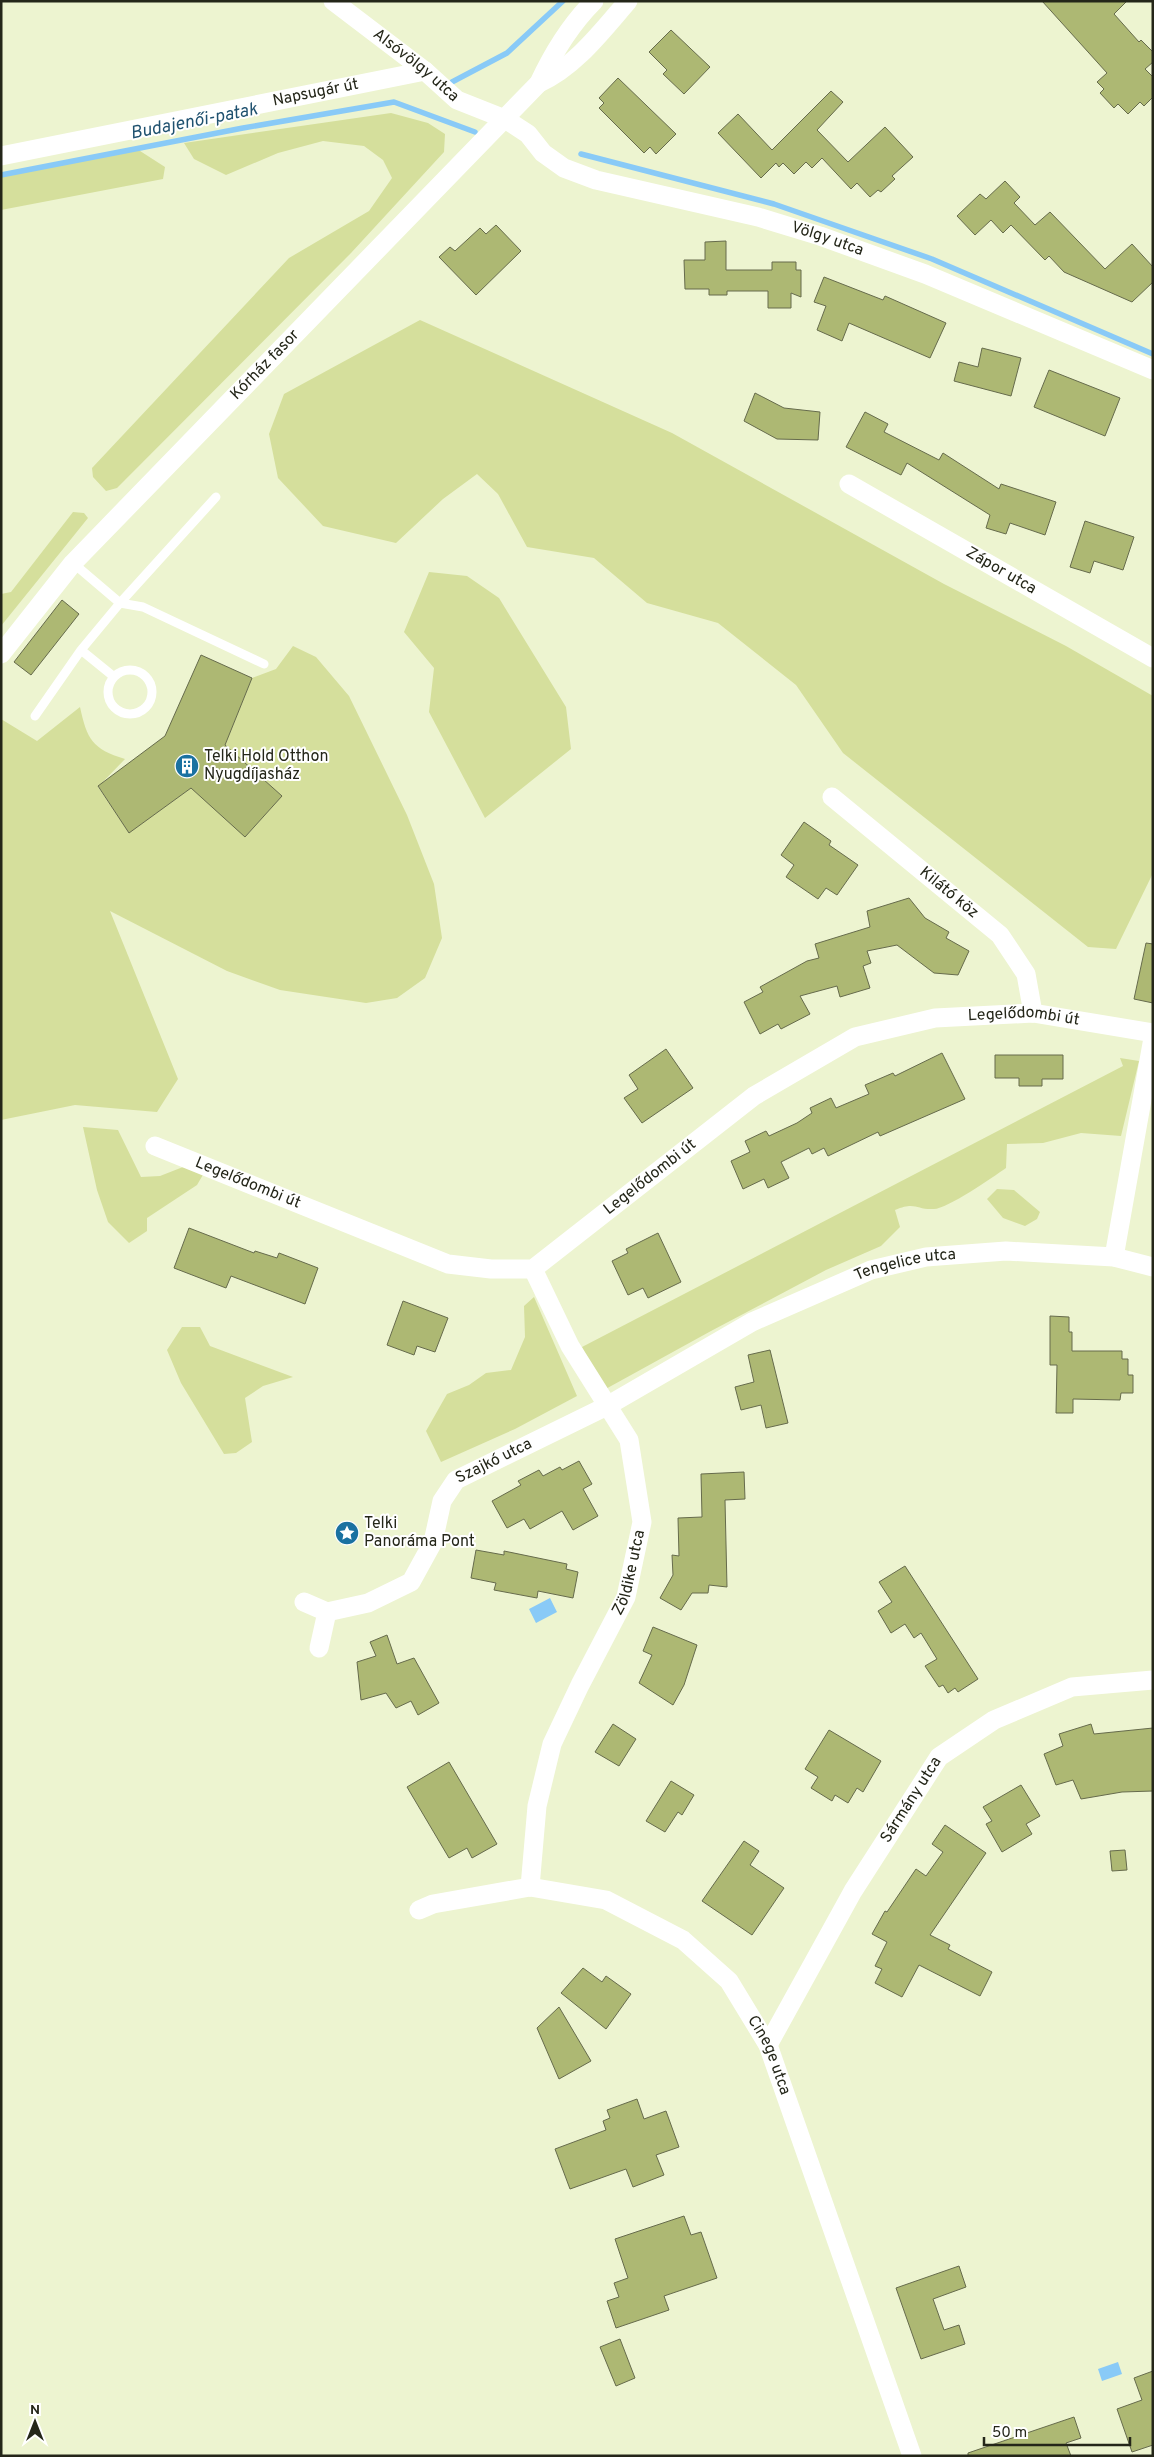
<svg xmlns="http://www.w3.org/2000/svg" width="1154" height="2457" viewBox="0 0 1154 2457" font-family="Overpass,sans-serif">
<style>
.green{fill:#d5df9c}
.water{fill:#89caf7}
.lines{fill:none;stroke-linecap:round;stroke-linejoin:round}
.stream{stroke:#89caf7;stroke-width:5.5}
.building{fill:#adb873;stroke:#666b4c}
.lane{stroke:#fff;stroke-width:9}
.street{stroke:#fff;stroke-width:19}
.labels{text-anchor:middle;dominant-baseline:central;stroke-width:4;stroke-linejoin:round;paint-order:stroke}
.street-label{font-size:16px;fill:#242619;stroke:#fff}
.poi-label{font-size:16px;fill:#242619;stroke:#fff;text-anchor:start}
.water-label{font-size:18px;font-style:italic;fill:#1f516f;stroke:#fff}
</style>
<rect width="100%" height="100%" fill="#edf4d0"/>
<path class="green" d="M391,113l37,10 17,11 -1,18 -93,101 -234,235 -11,3 -13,-14 -1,-9 197,-210 80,-47 23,-33 -9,-18 -19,-14 -41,-5 -45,12 -52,22 -32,-16 -10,-16z
M137,149l28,18 -2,12 -162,31v-33z
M420,320l252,113 272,151 122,62 87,50v177l-37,76 -28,-2 -245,-194 -47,-68 -78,-62 -71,-20 -53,-45 -67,-11 -29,-53 -21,-20 -34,25 -47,44 -73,-17 -45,-48 -9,-44 15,-40z
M73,512l11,1 4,5 -87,108v-32l10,-2z
M429,572l38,4 32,22 67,109 5,42 -86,69 -56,-106 5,-44 -30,-36z
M293,646l23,11 33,39 58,119 27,69 8,54 -17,40 -28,20 -31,5 -86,-13 -53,-19 -117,-60 68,168 -21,33 -82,-7 -74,15v-401l36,22 43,-34c7,32 12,42 45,52l-27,28 31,46 62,-45 55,48 36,-40 -57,-51 27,-67 24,-9z
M1120,1058l19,3 -18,75 -40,-3 -38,10 -36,1 -1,24c-13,9 -59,41 -72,41 -18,1 -18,-8 -39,1l5,17 -19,19 -55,24 -115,61 -109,60 -20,-44 541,-281z
M83,1127l35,3 23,47 19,-1 23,-9 21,6 -7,12 -50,33v13l-18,12 -21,-21 -11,-32z
M997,1189l17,1 26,22 -3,7 -12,7 -22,-8 -16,-19z
M534,1297l43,99 -62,33 -74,33 -15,-31 21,-37 22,-9 17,-12 25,-3 14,-33 -1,-31z
M182,1327h18l10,19 83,31 -30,9 -18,12 7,44 -16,11 -12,1 -43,-71 -14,-33z"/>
<path class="water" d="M550,1598l7,14 -21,11 -7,-14z
M1118,2362l4,12 -20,7 -4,-12z"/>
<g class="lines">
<path class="stream" d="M452,82l55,-29 56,-52
M581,154l193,50 158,55 221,95
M1,175l242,-47 151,-26 81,30"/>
</g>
<path class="building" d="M1042,1h85l-13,13 25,28 2,-2 12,12v10l-8,7 8,8v20l-9,9 -4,-4 -12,12 -10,-10 -4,4 -14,-15 4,-4 -7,-7 10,-9z
M671,30l39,37 -26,27 -21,-20 4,-4 -18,-18z
M618,78l58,56 -20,20 -6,-7 -6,6 -45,-45 5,-5 -5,-5z
M831,91l12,11 -26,28 31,32 37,-35 28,30 -21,19 3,3 -14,13 -3,-2 -8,7 -13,-14 -6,6 -29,-31 -10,10 -6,-6 -12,12 -11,-11 -4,4 -3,-4 -15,15 -43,-45 20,-19 34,36z
M1005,181l15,16 -6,6 21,22 15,-13 55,57 27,-25 21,23v15l-21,20 -68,-30 -15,-16 -4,4 -34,-35 -8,8 -12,-13 -16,15 -18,-19 23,-22 6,5z
M496,225l25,26 -45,44 -37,-38 11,-10 5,4 25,-23 6,6z
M726,241v29h46v-8h24v8h5v27l-10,-4v15h-23v-17h-41v4h-18v-6h-24l-1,-29h21v-18z
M824,277l59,23 2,-4 61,27 -16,35 -81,-35 -7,18 -25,-11 9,-24 -12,-4z
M982,348l39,10 -10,38 -57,-15 5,-19 19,5z
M1049,370l71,28 -15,38 -71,-29z
M755,393l29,15 36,4 -2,28 -41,-1 -33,-18z
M865,412l23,12 -4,8 55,28 4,-7 56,36 2,-5 55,18 -11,33 -35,-12 -4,11 -20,-6 4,-13 -83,-52 -6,12 -55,-28z
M1085,521l49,16 -11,33 -29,-9 -4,12 -20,-6z
M62,600l17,14 -48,61 -17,-13z
M201,655l51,23 -27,67 57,51 -37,41 -54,-49 -62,45 -31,-47 67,-50z
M804,822l27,19 -2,4 29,20 -21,30 -11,-7 -8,11 -32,-22 8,-12 -13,-10z
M909,898l16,20 24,14 -3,6 23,13 -11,24 -24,-2 -37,-28 -30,6 4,12 -8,3 7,22 -30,9 -3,-11 -37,10 10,18 -29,15 -3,-5 -18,10 -16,-32 19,-10 -3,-5 47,-26 12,-3 -4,-14 55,-17 -3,-16z
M1146,943l7,1v59l-19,-4z
M666,1049l27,39 -51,35 -18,-25 14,-9 -9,-14z
M942,1053l23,46 -85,37 -2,-4 -50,24 -4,-8 -12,6 -3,-6 -28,14 8,16 -21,10 -4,-9 -21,10 -12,-28 19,-9 -5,-11 21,-10 3,5 28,-13 15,-10 -2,-5 21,-10 5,10 33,-14 -4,-9 28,-12 2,3z
M995,1055h68v24h-21v7h-23v-8h-24z
M189,1228l65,25 1,-2 22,7 2,-5 39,15 -13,36 -74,-28 -5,12 -52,-20z
M658,1233l23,49 -33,16 -5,-10 -15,7 -16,-34 16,-8 -2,-4z
M403,1301l45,17 -13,34 -18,-6 -3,9 -27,-10z
M1050,1316l19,1v15h3v19h50v8h6v16h5v18h-12l-1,7 -47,-1v14h-17l1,-48h-7z
M770,1350l18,73 -22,5 -5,-23 -20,5 -6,-23 19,-5 -6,-27z
M579,1461l13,23 -9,5 15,27 -25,14 -11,-19 -32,18 -6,-10 -17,9 -15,-27 29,-16 -3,-4 21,-11 4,6 17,-9 2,3z
M744,1472l1,27 -20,1 2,87 -18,-2 -1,8h-16l-11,17 -21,-12 13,-23 -1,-20 7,1 -1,-38 24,-1 -1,-43z
M476,1550l28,5v-4l63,13 -1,5 12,3 -5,26 -35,-7 -1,7 -43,-8 2,-7 -25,-5z
M905,1566l73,113 -20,13 -3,-4 -7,5 -5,-8 -4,2 -14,-21 12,-7 -16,-26 -7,5 -9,-14 -14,9 -13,-22 14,-9 -13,-20z
M653,1627l44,18 -13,40 -11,20 -34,-22 13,-28 -9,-4z
M387,1635l10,29 17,-6 25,45 -21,12 -7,-14 -15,7 -10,-15 -25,7 -4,-38 19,-6 -6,-14z
M613,1724l23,15 -17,27 -24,-14z
M1091,1724l3,10 59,-6v63l-31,1 -41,7 -8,-19 -17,5 -12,-31 19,-8 -4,-12z
M829,1730l52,31 -18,31 -6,-4 -9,15 -13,-8 -3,6 -21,-13 7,-11 -13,-8z
M449,1762l48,82 -25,14 -5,-10 -18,10 -42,-71z
M671,1781l23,14 -12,20 -4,-3 -13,20 -19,-11z
M1021,1785l19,31 -14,8 6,10 -30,18 -16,-28 6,-3 -9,-14z
M945,1825l41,28 -56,82 20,10 -2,4 44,23 -12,24 -61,-31 -17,32 -27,-14 7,-14 -7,-3 12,-24 -15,-8 13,-23 2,1 29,-43 10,7 17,-24 -11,-8z
M744,1841l15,10 -9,14 34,23 -32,47 -50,-34z
M1125,1850l2,20 -15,1 -2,-20z
M583,1968l19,14 4,-6 25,18 -25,35 -45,-36z
M559,2007l32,54 -32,18 -22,-51z
M637,2099l7,20 22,-8 13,36 -23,8 8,20 -31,12 -7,-18 -56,20 -15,-40 51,-19 -3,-9 7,-3 -3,-8z
M684,2216l7,19 10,-3 16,46 -53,18 5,14 -53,18 -9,-27 12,-4 -5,-14 14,-5 -13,-39z
M959,2266l7,21 -33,12 11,31 15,-5 6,19 -44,15 -25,-71z
M620,2339l15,39 -19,8 -16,-39z
M1153,2371v74l-21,7 -15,-43 25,-9 -8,-22z
M1074,2417l7,21 -15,5 5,13h-103v-3z"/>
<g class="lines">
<path class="lane" d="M73,563l47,40 23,4 121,57
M81,650l32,26
M108 692a22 22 0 1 1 44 0a22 22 0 1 1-44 0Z
M35,716l46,-66 39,-47 96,-106"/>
<g class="street">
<path id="s1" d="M333,1l92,70 32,29 48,19 23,15 15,19 21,15 32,12 162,37 62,19 105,38 228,96"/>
<path d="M539,83c36,-16 63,-52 89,-82"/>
<path id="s2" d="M1,156l424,-85"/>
<path id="s3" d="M849,484l304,174"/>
<path id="s4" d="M1,654l72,-91 466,-480c14,-30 31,-58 55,-82"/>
<path id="s5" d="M832,797l168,138 26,39 7,39"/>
<path id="s6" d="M155,1146l293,118 43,5h42l221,-173 101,-59 80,-19 98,-5 120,20"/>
<path d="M1114,1257l39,-219"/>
<path id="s7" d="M304,1602l23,10 41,-9 43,-21 22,-40 9,-41 14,-21 151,-74 145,-84 119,-52 55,-13 80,-6 108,6 39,10"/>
<path d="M319,1648l8,-36"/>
<path id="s8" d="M530,1887l7,-81 15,-62 28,-59 46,-88 16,-75 -13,-82 -59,-94 -37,-77"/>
<path id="s9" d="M419,1910l14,-6 97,-17 76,13 77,40 46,41 39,64 144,411"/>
<path id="s10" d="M768,2045l85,-154 86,-134 55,-37 78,-33 81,-7"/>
</g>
</g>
<defs>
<g id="building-disc" transform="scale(1.25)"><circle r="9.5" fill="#1a71a1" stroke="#fff"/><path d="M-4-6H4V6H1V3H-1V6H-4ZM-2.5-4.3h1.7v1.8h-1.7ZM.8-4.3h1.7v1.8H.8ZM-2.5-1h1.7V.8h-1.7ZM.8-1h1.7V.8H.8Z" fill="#fff"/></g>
<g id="sight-disc" transform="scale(1.25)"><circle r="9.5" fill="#1a71a1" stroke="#fff"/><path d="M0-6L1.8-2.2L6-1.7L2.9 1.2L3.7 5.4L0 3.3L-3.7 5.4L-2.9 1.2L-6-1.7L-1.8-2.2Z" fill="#fff"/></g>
</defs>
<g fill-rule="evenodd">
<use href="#building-disc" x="187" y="766"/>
<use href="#sight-disc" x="347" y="1533"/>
</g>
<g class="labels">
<g class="street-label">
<text stroke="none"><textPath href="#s1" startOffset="105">Alsóvölgy utca</textPath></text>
<text stroke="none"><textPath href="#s2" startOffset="321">Napsugár út</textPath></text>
<text stroke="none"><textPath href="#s1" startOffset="561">Völgy utca</textPath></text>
<text stroke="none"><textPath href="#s4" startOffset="392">Kórház fasor</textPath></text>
<text stroke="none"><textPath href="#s3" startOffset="175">Zápor utca</textPath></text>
<text stroke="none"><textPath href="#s5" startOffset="151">Kilátó köz</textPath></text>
<text stroke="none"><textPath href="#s6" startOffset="970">Legelődombi út</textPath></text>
<text stroke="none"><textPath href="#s6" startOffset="550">Legelődombi út</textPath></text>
<text stroke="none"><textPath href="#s6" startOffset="100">Legelődombi út</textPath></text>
<text stroke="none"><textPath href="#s7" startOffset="728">Tengelice utca</textPath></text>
<text stroke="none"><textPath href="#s7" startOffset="270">Szajkó utca</textPath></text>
<text stroke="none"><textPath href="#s8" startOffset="334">Zöldike utca</textPath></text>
<text stroke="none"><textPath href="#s10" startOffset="284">Sármány utca</textPath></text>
<text stroke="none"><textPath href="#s9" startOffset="424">Cinege utca</textPath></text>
</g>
<g class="poi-label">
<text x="204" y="757">Telki Hold Otthon<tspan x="204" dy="18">Nyugdíjasház</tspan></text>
<text x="364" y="1524">Telki<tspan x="364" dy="18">Panoráma Pont</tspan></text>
</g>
<g class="water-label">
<text transform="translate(194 122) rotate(-11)">Budajenői-patak</text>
</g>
</g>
<rect width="1154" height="2457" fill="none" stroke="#242619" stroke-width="5"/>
<g transform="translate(35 2422)" stroke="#ffffff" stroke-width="4" paint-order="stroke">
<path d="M0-4L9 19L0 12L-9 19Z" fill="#242619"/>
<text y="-8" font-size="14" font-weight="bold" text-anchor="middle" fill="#242619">N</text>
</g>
<path d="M984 2437v8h146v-8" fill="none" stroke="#242619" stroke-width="2.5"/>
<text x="992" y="2437" font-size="15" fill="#242619" stroke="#ffffff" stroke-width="4" paint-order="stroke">50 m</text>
</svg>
